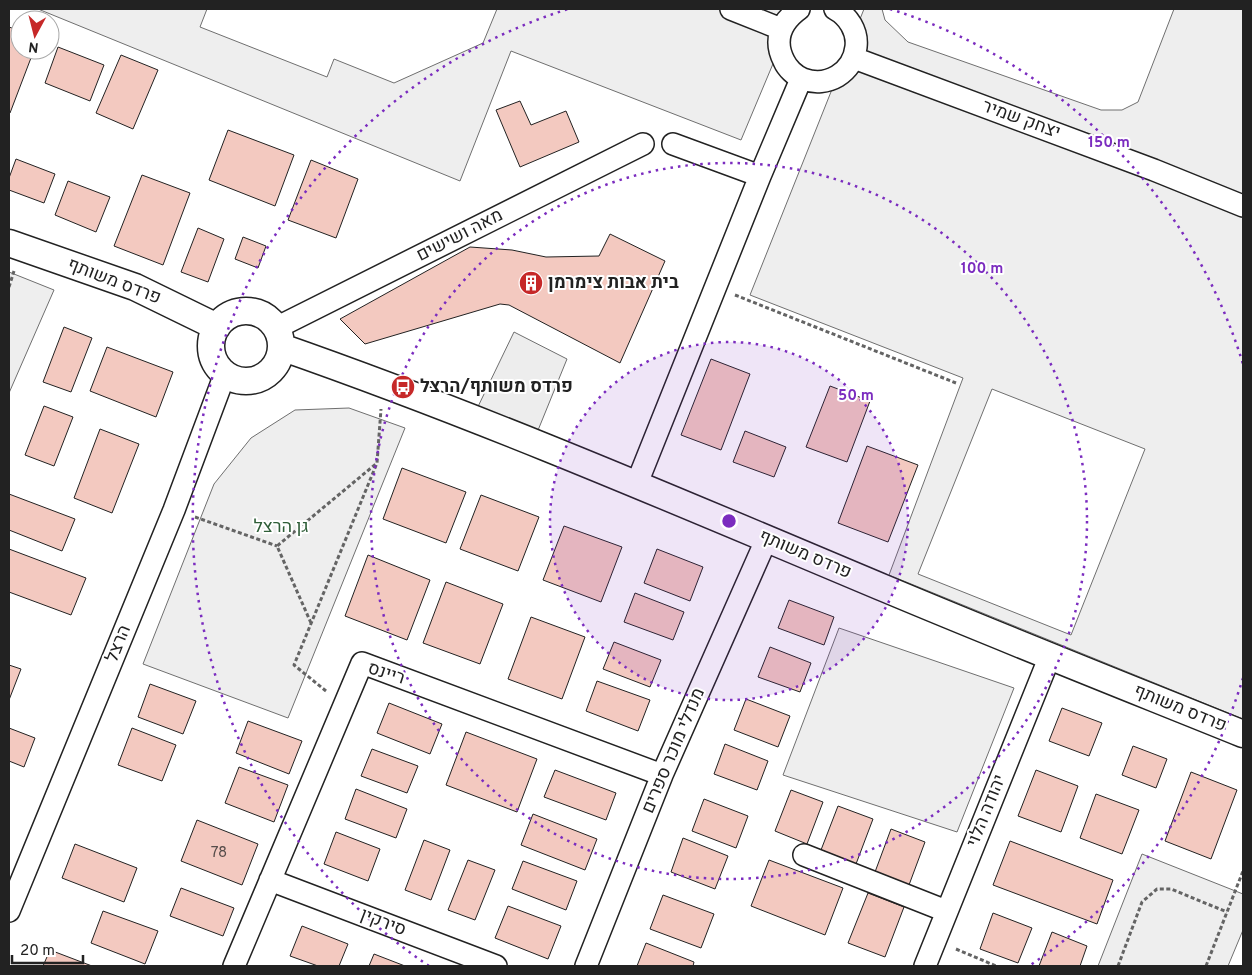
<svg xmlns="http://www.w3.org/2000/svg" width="1252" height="975" viewBox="0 0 1252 975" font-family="Overpass,Heebo,sans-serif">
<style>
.green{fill:#eee;stroke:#6f6f6f;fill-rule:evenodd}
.parking{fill:#ededed;stroke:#6f6f6f}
.building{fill:#f3c9c0;stroke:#222}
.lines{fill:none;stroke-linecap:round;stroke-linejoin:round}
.minor-casing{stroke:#222;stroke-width:24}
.tertiary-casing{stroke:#222;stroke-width:29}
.path{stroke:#646464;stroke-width:3;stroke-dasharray:4 2.5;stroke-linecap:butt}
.minor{stroke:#fff;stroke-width:21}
.tertiary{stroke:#fff;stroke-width:26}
.ring{fill:none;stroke:#7b2cbf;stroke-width:2.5;stroke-dasharray:2.5 5}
.labels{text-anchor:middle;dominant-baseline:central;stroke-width:4;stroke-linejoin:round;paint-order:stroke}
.number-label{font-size:15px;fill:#564c4a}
.street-label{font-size:18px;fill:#222;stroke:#fff}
.poi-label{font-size:18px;font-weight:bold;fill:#222;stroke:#fff;text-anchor:start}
.park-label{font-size:18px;fill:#2f5e38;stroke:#fff}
.centre{fill:#7b2cbf;stroke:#fff;stroke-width:2.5}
.ring-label{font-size:15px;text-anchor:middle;font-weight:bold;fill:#7b2cbf;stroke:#fff;stroke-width:4;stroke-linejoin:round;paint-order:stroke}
</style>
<rect width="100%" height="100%" fill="#fff"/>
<path class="green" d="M38,9h169l-7,18 127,50 7,-18 60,24 89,-40 14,-34h299l-55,131 -230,-89 -51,130z
M864,9h18l3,11 23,22 193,68h21l16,-8 36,-93h69v710l-354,-144 74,-197 -213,-83zM992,389l153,60 -74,186 -153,-61z
M9,272l45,18 -45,103z
M349,408l56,20 -117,290 -145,-54 71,-180 37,-46 44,-28z
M839,628l175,60 -57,144 -174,-57z
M1142,854l101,40v36l-15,36h-130z"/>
<path class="parking" d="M514,332l53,27 -35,86 -60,-26z"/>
<path class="building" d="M9,27l11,4v19h14l-24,63 -1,-1z
M58,47l46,18 -14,36 -45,-18z
M121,55l37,15 -25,59 -37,-16z
M520,101l11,24 35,-14 13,31 -59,25 -24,-57z
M228,130l66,25 -19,51 -66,-26z
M16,159l39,15 -11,29 -35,-13v-12z
M311,160l47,19 -22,59 -48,-18z
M142,175l48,18 -27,72 -49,-19z
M68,181l42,16 -14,35 -41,-17z
M198,228l26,11 -16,43 -27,-10z
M610,234l55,27 -45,102 -111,-58 -9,-1 -135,40 -25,-25 130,-72 42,3 34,7 53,-1z
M243,237l23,9 -8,22 -23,-9z
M64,327l28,11 -21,54 -28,-10z
M107,347l66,25 -17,45 -66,-26z
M711,359l39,15 -29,76 -40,-15z
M830,386l40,15 -23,61 -41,-15z
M44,406l29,11 -19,49 -29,-11z
M100,429l39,15 -27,69 -38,-15z
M745,431l41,16 -12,30 -41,-15z
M867,446l51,19 -30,77 -50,-19z
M402,468l64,24 -20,51 -63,-24z
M9,494l66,25 -13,32 -53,-21z
M481,495l58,22 -21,54 -58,-22z
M564,526l58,21 -21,55 -58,-22z
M9,549l77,29 -15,37 -62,-23z
M657,549l46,18 -13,34 -46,-18z
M368,555l62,25 -23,60 -62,-24z
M446,582l57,22 -23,60 -57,-21z
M635,593l49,19 -11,28 -49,-18z
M789,600l45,17 -10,28 -46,-17z
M531,617l54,20 -23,62 -54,-20z
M614,642l47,18 -11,27 -47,-18z
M770,647l41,16 -11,29 -42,-15z
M9,665l12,4 -12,31z
M597,681l53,19 -12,31 -52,-20z
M150,684l46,17 -13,33 -45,-17z
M746,699l44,17 -12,31 -44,-17z
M389,703l53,21 -12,30 -53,-21z
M1062,708l40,15 -13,33 -40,-15z
M248,721l54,20 -13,33 -53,-21z
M9,728l26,10 -11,29 -15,-6z
M132,728l44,17 -14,36 -44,-16z
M466,732l71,27 -20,53 -71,-27z
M725,744l43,17 -11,29 -43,-16z
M1133,746l34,13 -11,29 -34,-13z
M372,749l46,17 -11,27 -46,-17z
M239,767l49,18 -14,37 -49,-19z
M555,770l61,23 -10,27 -62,-23z
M1036,770l42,16 -17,46 -43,-16z
M1191,772l46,18 -26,69 -46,-18z
M356,789l51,20 -11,29 -51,-19z
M791,790l32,12 -16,42 -32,-13z
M1096,794l43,16 -17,44 -42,-16z
M704,799l44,17 -12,32 -44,-17z
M838,806l35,13 -17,45 -35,-14z
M533,814l64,25 -12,31 -64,-25z
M197,820l61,24 -16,41 -61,-24z
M891,829l34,13 -16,43 -34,-13z
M336,832l44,17 -12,32 -44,-17z
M683,838l45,18 -13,33 -44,-17z
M424,840l26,10 -19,50 -26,-10z
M1010,841l103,39 -16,44 -104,-39z
M75,844l62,24 -13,34 -62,-24z
M468,860l27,10 -20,50 -27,-10z
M769,860l74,28 -18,47 -74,-29z
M523,861l54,20 -11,29 -54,-21z
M181,888l53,20 -11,28 -53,-20z
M868,893l36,14 -19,50 -37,-14z
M663,895l51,19 -13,34 -51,-19z
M508,906l53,20 -13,33 -53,-21z
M103,911l55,20 -13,33 -54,-21z
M993,913l39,15 -14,35 -38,-14z
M302,926l46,18 -9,22h-21l-28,-10z
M1052,932l35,14 -7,20h-41z
M646,943l48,19 -1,4h-56z
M50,950l42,16h-49z
M374,954l31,12h-36z"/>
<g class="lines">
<g class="minor-casing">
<path id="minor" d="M731,9l50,20
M799,9c-18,13 -26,31 -15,52 3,7 11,15 19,18 24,9 50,-6 53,-32 2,-16 -8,-31 -21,-38
M854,58l300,112 89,36
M673,144l87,32
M276,328l367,-184
M637,483l123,-307 41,-97
M804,855l142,56
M270,880l226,86
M9,911l165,-401 51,-136
M234,966l128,-303 300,112
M586,966l76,-191 105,-237
M925,966l125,-310"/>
</g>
<g class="tertiary-casing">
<path id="tertiary" d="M9,243l126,44 82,40
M211 346a35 35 0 1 1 70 0a35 35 0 1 1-70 0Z
M281,347c206,72 405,158 605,242 119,50 238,97 357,145"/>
</g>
<path class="path" d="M9,287l5,-16
M735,295l221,88
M195,517l82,29
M311,623l-34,-77 100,-83
M326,691l-32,-26 83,-202 4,-54
M956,949l40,17
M1118,966l24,-64 15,-13h14l56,23
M1206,966l37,-95"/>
<use href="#minor" class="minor"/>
<use href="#tertiary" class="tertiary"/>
</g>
<circle cx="729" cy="521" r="179" fill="#7b2cbf" fill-opacity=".12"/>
<g class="ring">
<circle cx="729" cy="521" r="179"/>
<circle cx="729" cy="521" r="358"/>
<path d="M1243 678A537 537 0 0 1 1029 966M429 966A537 537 0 0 1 568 9M890 9A537 537 0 0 1 1243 364"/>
</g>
<defs>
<g id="building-disc" transform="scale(1.25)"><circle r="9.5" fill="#c62828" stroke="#fff"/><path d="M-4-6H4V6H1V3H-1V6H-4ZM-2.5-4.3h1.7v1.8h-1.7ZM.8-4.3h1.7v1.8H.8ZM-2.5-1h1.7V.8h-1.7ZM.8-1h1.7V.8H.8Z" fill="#fff"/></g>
<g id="bus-disc" transform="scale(1.25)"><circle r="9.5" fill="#c62828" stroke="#fff"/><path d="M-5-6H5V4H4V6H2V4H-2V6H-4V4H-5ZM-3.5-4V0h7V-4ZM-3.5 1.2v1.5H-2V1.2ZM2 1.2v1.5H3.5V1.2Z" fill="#fff"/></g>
</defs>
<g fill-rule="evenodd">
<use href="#building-disc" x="531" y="283"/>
<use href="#bus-disc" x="403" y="387"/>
</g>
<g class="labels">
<g class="number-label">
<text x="219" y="853">78</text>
</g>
<g class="street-label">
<text transform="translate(1021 120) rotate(20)">יצחק שמיר</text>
<text transform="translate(460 236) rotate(-27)">מאה ושישים</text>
<text transform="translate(114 282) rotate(21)">פרדס משותף</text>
<text transform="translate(805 555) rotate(23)">פרדס משותף</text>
<text transform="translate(119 644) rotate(-68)">הרצל</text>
<text transform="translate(386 674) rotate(18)">ריינס</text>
<text transform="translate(1180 709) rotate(22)">פרדס משותף</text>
<text transform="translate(674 751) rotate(-67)">מנדלי מוכר ספרים</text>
<text transform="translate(987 811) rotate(-68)">יהודה הלוי</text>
<text transform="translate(383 923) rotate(21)">סירקין</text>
</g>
<g class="poi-label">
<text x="548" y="283">בית אבות צימרמן</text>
<text x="420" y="387">פרדס משותף/הרצל</text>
</g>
<g class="park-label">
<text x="281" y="527">גן הרצל</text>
</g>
</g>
<circle cx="729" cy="521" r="8" class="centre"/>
<g class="ring-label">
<text x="1109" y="147">150 m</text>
<text x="982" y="273">100 m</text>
<text x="856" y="400">50 m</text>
</g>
<rect width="1252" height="975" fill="none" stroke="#222222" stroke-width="20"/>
<g transform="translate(35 35) rotate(187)"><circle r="24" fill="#ffffff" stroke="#a7a7a7"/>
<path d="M0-4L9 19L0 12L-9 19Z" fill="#c62828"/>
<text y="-8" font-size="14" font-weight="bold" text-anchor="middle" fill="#222222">N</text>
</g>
<path d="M12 955v8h71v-8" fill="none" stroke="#222222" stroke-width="2.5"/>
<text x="20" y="955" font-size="15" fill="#222222" stroke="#ffffff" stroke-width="4" paint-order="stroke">20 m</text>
</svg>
